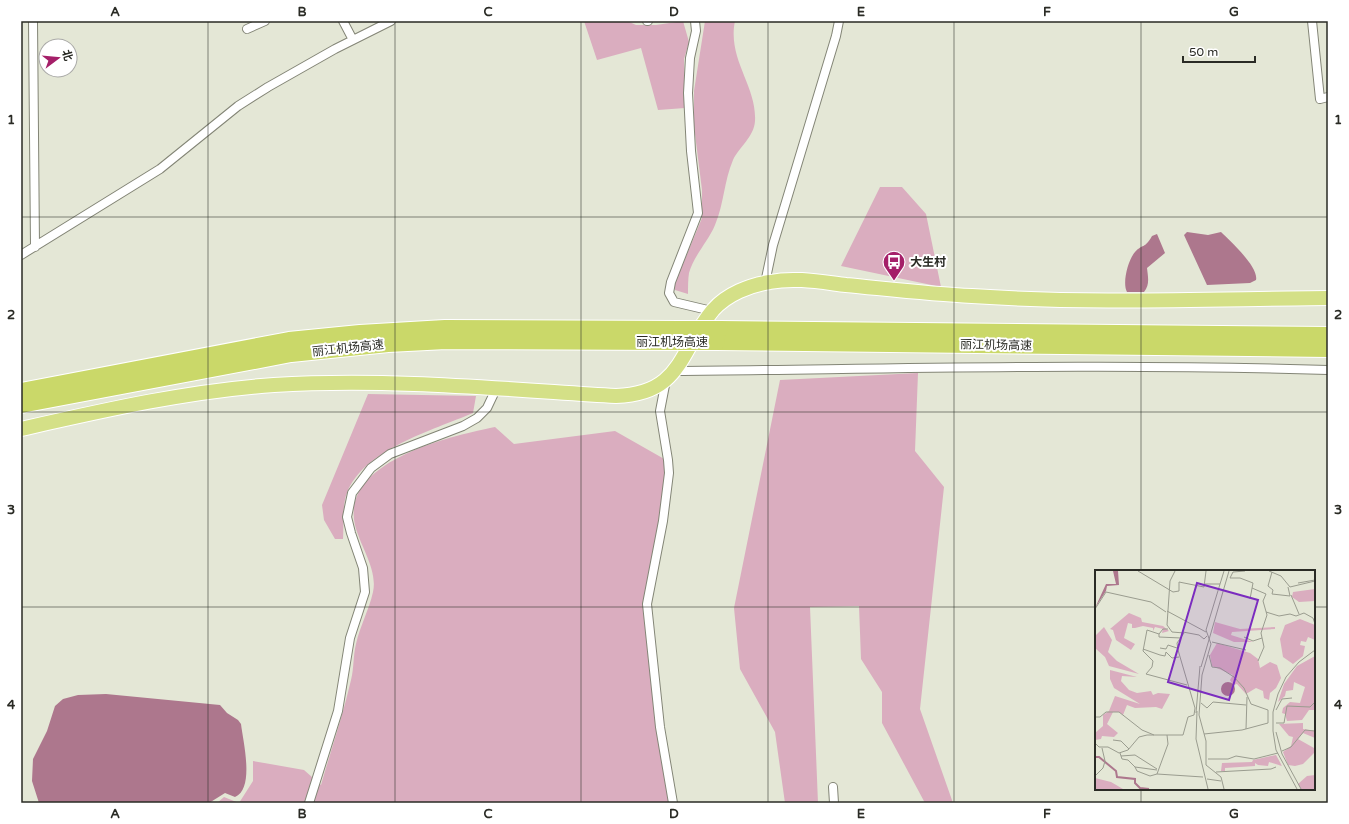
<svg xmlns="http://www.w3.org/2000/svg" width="1349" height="824" viewBox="0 0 1349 824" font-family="'Varela Round','Noto Sans SC',sans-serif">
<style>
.green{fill:#daadbf}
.water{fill:#ad778d}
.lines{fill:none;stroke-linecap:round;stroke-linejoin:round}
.minor-casing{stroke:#838576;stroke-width:10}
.trunk-casing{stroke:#fff;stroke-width:16}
.motorway-casing{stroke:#fff;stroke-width:18}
.minor{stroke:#fff;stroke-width:8}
.trunk{stroke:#d4e087;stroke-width:14}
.motorway{stroke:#cad869;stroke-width:16}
.motorway-bridge-casing{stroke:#fff;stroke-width:18;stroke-linecap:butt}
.motorway-bridge{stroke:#cad869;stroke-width:16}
.grid{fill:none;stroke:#2a2b25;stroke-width:1;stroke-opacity:0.55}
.labels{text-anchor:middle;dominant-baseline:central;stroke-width:4;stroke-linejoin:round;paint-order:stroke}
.poi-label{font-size:12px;font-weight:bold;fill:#2a2b25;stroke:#fff;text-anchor:start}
.street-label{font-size:12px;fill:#2a2b25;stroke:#fff}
.inset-river{fill:none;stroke:#ad778d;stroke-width:2}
.inset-road{fill:none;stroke:#9a9c8f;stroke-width:1}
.view{fill:#7b2cbf;fill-opacity:0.15;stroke:#7b2cbf;stroke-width:2}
.inset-edge{fill:none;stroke:#2a2b25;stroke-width:2}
.neatline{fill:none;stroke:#2a2b25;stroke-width:1.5}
.grid-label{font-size:13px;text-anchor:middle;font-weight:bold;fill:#2a2b25}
</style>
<rect width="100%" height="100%" fill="#e4e7d6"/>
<path class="green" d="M584,21h43l9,4h20l27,-4 6,21 -5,17 1,49 -27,2 -17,-62 -44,12z
M705,21h30c-8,38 22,65 20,100 -1,16 -16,26 -22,39 -9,21 -9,44 -18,65 -7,17 -21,30 -26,48 -1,6 -1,14 -1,21l-13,-4v-7l27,-65v-28l-8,-64v-35z
M880,187h22l24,27 15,73 -100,-21z
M918,373l-3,78 29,36 -24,222 33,94h-28l-43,-80v-31l-21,-33 -2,-53 -49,1 8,196h-33l-10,-71 -35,-63 -6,-61 46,-228z
M368,394l108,2 -3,17c-40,17 -110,37 -126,80 -5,11 -3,33 -4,46h-8l-11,-19 -2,-15z
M495,427l19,17 101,-13 51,29 -5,61 -17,83 26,199h-453l7,-6 15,6 14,-22v-20l51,9 17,15c10,-35 22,-70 30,-105 3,-12 2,-24 5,-36 4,-18 13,-34 17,-52 5,-22 -13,-46 -18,-67 -15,-64 96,-89 140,-98z"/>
<path class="water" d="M1187,232l21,3 13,-3c9,9 38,35 35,48l-6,3 -43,2 -23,-50z
M1157,234l8,19 -18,15c1,9 3,17 -3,24h-17c-5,-9 1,-32 8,-40 7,-8 10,-3 17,-16z
M106,694l114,11 7,8 11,7 3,4c2,17 14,65 -6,73l-10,-4 -16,10h-170l-7,-22 1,-22 14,-28 8,-25 8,-7 15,-4z"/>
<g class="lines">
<g class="minor-casing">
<path id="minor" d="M33,21l2,226
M343,21l10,19
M647,21h1
M695,21l1,10 -6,27 -2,35 3,58 7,62 -27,69 -2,11 5,9 38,9
M1312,21l8,78 8,-2
M247,29l18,-8
M21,255l139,-86 78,-63 30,-19 67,-38 56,-28
M765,283l8,-38 63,-209 3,-15
M674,371c218,-2 436,-8 654,-1
M666,380l-6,31 8,49 1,13 -6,48 -16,83 13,123 13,76
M833,787l1,16
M309,803l29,-92 12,-73 15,-46 -2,-24 -12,-35 -4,-16 5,-24 19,-25 19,-14 73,-28 14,-8 10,-10 9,-19"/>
</g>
<g class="trunk-casing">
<path id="trunk" d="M21,429c84,-19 167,-38 253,-44 114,-7 228,4 342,11 66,-2 63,-45 97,-86 14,-16 37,-25 57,-28 25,-5 51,0 76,3 42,4 84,9 126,11 118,8 238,3 356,2"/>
</g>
<g class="motorway-casing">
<path id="motorway" d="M720,329l608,6
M717,342l611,7
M21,391l268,-51 71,-7 85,-5 235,1
M21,405l270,-51 97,-10 58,-3 229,1"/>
</g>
<use href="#minor" class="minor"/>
<use href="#trunk" class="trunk"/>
<use href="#motorway" class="motorway"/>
<g class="motorway-bridge-casing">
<path id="motorway-bridge" d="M680,329h40
M675,342h42"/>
</g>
<use href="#motorway-bridge" class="motorway-bridge"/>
</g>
<path class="grid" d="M208,21v782M395,21v782M581,21v782M768,21v782M954,21v782M1141,21v550M21,217h1307M21,412h1307M21,607h1075M1314,607h14M1141,789v14"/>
<defs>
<g id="bus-pin" transform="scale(1.15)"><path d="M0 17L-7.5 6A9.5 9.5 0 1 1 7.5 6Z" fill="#a51f69" stroke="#fff"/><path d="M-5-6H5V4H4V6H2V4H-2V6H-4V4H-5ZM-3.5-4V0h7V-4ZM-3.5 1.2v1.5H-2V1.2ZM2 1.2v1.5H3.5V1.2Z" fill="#fff"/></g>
</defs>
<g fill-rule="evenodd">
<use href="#bus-pin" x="894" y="262"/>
</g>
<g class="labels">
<g class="poi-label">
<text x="910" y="262">大生村</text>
</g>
<g class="street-label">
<text x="672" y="342">丽江机场高速</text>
<text transform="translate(996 345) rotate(1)">丽江机场高速</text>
<text transform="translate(348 348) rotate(-6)">丽江机场高速</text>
</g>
</g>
<g transform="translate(1095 570)">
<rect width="220" height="220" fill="#e4e7d6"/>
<path d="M220,19v12l-16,1 -7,-5 1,-5zM34,43l12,5 1,4 21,4 6,5 -7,2 1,-4 -8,-2 -2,4v-3l-10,-2 -8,2h-3v-4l-4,-1 -4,15 11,6 -4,6 -15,-10 -3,-10 -3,-1zM205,49l15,6v15l-7,-3 -2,5 -5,-1 -1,4 5,1 -2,10 -10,8 -10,-7 -3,-18 5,-14zM120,52l25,7 35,-2v2l-43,3 -1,3 22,7h-19l-21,-9zM9,57l8,13 -4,12 9,9 22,13 -30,-8 -4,-9 -10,-9v-12zM122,73l33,10 8,6 2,9 10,-6 7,3 4,13 -5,10 -6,5 -1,7 -5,-2 -1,-7 -7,-3 -10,6 -9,-10 -4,1 -3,-5 3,-5 -21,-9 -2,-11zM220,86l-1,54h-5l-7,10 -15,1 -2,-7 -3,-1 1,-5 7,-6 10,1 5,-16 -11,-5 -1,8 -7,1 -1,5 -7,6 6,-18 13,-18zM15,100l27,7 -15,-1 -1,5 8,9 8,3 14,-2 2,4 5,-2 12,1 -8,15 -6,-2 -21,1 -8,-3 -4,10 -4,-3h-6l-6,12 11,9 -4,4 -12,-1 -1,3 -6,1v-7l8,-7v-11l6,-4 6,-15 25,8 -26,-16 -4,-9zM208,153v6l12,2v7l-12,-5 -5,6 16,9v5l-11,11 -8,2 -7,-1 -5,-13 8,-6 2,-9 -4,-1 -10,-12zM181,185l6,11 -13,-4 -1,4 -10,-1 -3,-2v3l-30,2v3h-4l1,-8 30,-1 1,-2zM220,205v14h-14l-3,-5 9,-8zM0,208l16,4 12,7h-28z" fill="#daadbf"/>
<path d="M18,1h5l1,14 -12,1 -1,5 -11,17 11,-24h10zM126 119a7 7 0 1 1 14 0a7 7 0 1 1-14 0Z" fill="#ad778d"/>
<path class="inset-river" d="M0,187h4l17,14 1,6 18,2v4l5,5 9,1"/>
<path class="inset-road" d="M43,1l35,21 6,-1v-9l25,5 2,-16M150,1l-12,1 -3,6h10l13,5 -3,16M174,1l12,5 9,11 25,-6M177,2l-4,14 5,4 -1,4 18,2 -2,-9M203,13l17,-3M110,14h15M157,18l14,6 -3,7 4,14 -6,18 3,14 -6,14M196,25l8,19M0,39l11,-17 45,10 15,10M72,41l39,21M171,42l13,4 11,-2 6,2 8,-3 9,5 2,6M73,59h-5l-4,5 -12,-4 -4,21 10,10 -1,6 -6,7 41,11M88,62l16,3 5,4 3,-3M64,64v3l22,1M149,67l9,4 9,-3M117,72l34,8M65,78l6,1 2,-4 9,3M48,79l17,6 5,1 1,-4 6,6 7,-1M114,85l3,12 8,1 14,9 10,11 7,16 17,6v13M106,97l28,-96M106,133l6,5 6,-6 33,3M181,140l6,-11 10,-1M102,141l-1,28 12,50M101,143l4,-47M0,147h5l6,-5h13l23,18 12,5M181,153h8l3,-17 23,1 5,-5M151,159l1,-32M181,162l6,22 19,35M109,164l38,-4 26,-7M72,165l1,9 -11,30 46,3M18,170l8,1 8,8M0,173l4,4h9l11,6 9,-3 11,-13 8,-2h36l5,-18 6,-2 1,-7 -17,-58 -1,-7 7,-10 -12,-1 -5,-7 3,-44 5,-10M187,181l9,-4 14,-17 10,1M25,183l2,6 6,1 7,7 22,3M26,186l14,-1 22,14M113,189h20l8,-3 18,3 24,-6M40,197l2,4 13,5 7,-2M121,202l55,-3 5,-2M0,206l8,-8 2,-7 -3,-13M112,209l14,2M129,219l-3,-12 -15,-12v-24l-7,-26 3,-40 9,-31 -5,-14 18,-59M202,219l-21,-39 -3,-19v-19l5,-18 8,-17 13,-15 16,-12"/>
<path class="view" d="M102,13l61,17 -29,100 -61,-18z"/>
<rect width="220" height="220" class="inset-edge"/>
</g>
<rect width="1349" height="824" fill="none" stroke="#ffffff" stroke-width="44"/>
<g transform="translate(58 58) rotate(74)"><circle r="19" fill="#ffffff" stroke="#aaaaa8"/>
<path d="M0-3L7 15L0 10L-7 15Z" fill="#a51f69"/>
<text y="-6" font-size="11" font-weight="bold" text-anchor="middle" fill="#2a2b25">北</text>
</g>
<path d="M1183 56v6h72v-6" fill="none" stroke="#2a2b25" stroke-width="2"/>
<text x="1189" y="56" font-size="12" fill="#2a2b25" stroke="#ffffff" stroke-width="3" paint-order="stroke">50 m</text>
<rect x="22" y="22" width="1305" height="780" class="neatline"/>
<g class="grid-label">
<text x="115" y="16">A</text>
<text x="302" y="16">B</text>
<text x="488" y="16">C</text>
<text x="674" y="16">D</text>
<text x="861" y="16">E</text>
<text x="1047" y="16">F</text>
<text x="1234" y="16">G</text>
<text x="11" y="124">1</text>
<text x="1338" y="124">1</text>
<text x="11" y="319">2</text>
<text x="1338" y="319">2</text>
<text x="11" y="514">3</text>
<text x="1338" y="514">3</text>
<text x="11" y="709">4</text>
<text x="1338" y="709">4</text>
<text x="115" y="818">A</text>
<text x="302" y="818">B</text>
<text x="488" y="818">C</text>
<text x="674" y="818">D</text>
<text x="861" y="818">E</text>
<text x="1047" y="818">F</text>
<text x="1234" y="818">G</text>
</g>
</svg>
